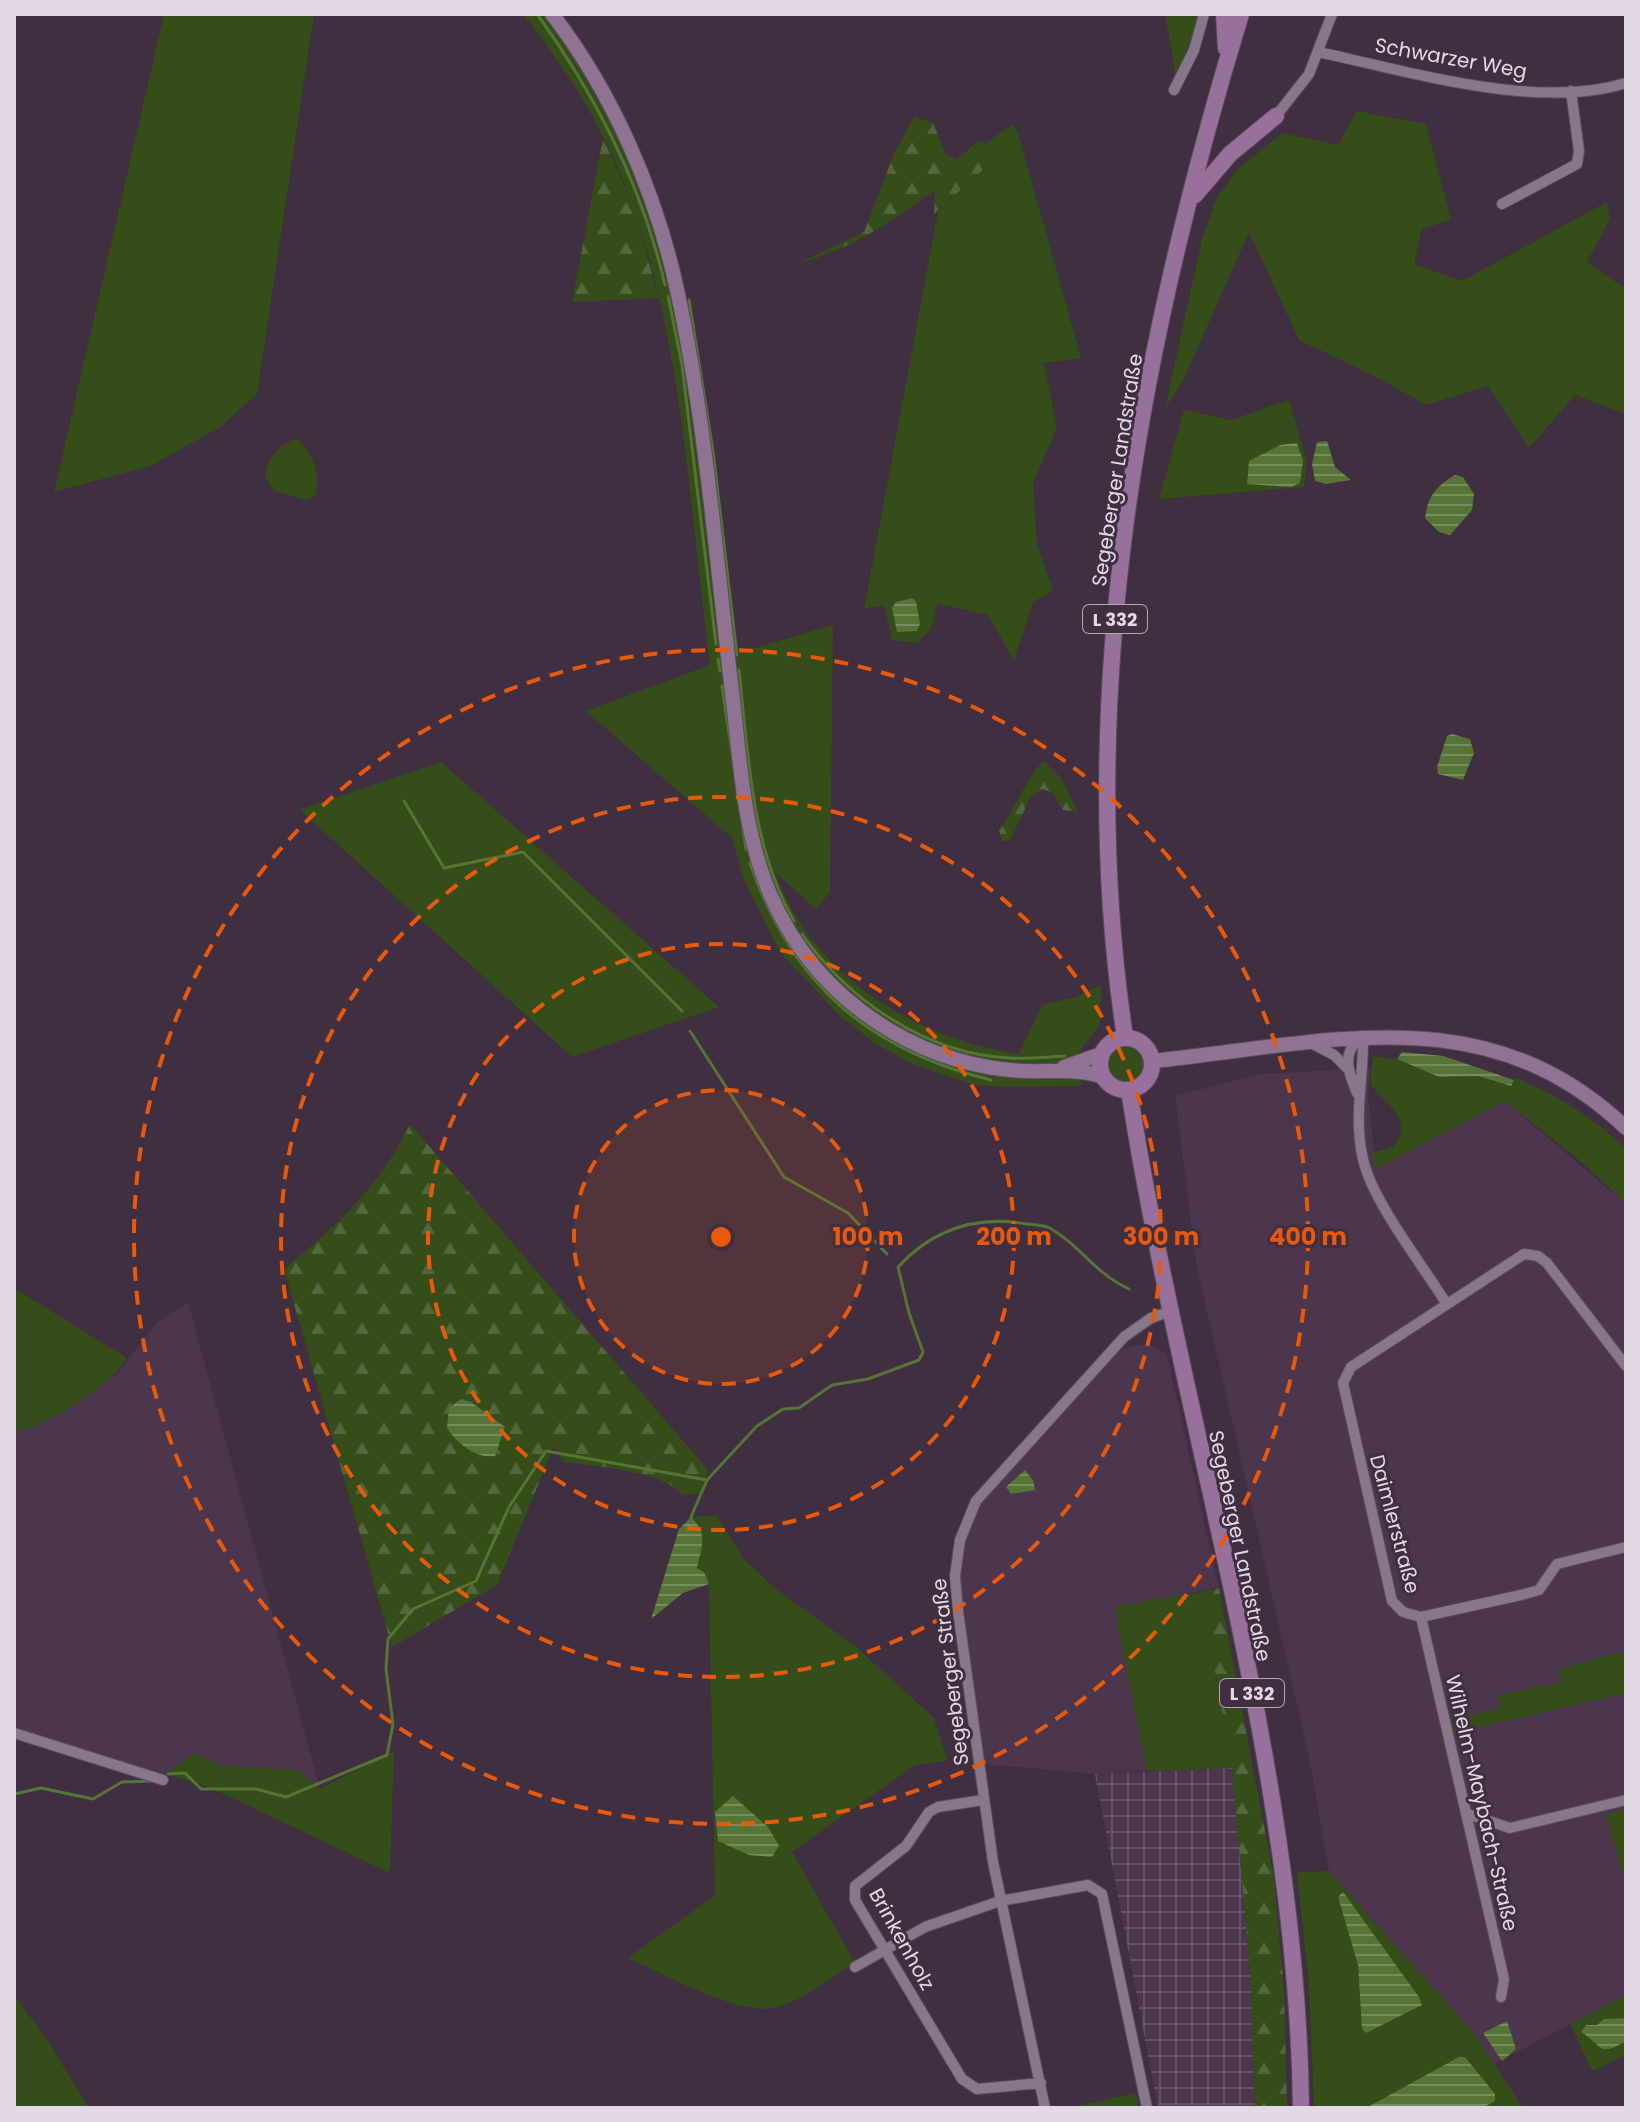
<svg xmlns="http://www.w3.org/2000/svg" width="1640" height="2122" viewBox="0 0 1640 2122" font-family="Poppins,sans-serif">
<style>
.built{fill:#4b364d}
.industrial{fill:url(#industrial-grid)}
.grass{fill:#344d19;fill-rule:evenodd}
.forest{fill:url(#forest-firs)}
.water{fill:url(#water-rules)}
.lines{fill:none;stroke-linecap:round;stroke-linejoin:round}
.stream{stroke:#557436;stroke-width:3}
.street-casing{stroke:#5a4d5c;stroke-width:12}
.secondary-casing{stroke:#5a4d5c;stroke-width:16}
.primary-casing{stroke:#5a4d5c;stroke-width:18}
.street{stroke:#88768a;stroke-width:10}
.secondary{stroke:#907393;stroke-width:14}
.primary{stroke:#98709c;stroke-width:16}
.ring{fill:none;stroke:#e8590c;stroke-width:4;stroke-dasharray:14 10}
.labels{text-anchor:middle;dominant-baseline:central;stroke-width:6;stroke-linejoin:round;paint-order:stroke}
.shield{fill:#3f2f41;stroke:#b2a6b3;stroke-width:2}
.shield-label{font-size:18px;font-weight:bold;fill:#e3d9e4}
.street-label{font-size:20px;fill:#e3d9e4;stroke:#3f2f41}
.centre{fill:#e8590c;stroke:#3f2f41;stroke-width:4}
.ring-label{font-size:24px;text-anchor:middle;font-weight:bold;fill:#e8590c;stroke:#3f2f41;stroke-width:6;stroke-linejoin:round;paint-order:stroke}
</style>
<defs>
<pattern id="industrial-grid" width="8" height="8" patternUnits="userSpaceOnUse" patternTransform="scale(2)"><rect width="8" height="8" fill="#4b364d"/><path d="M0 4h8M4 0v8" fill="none" stroke="#655266"/></pattern>
<pattern id="forest-firs" width="22" height="20" patternUnits="userSpaceOnUse" patternTransform="scale(2)"><rect width="22" height="20" fill="#344d19"/><path d="M5 1l3.5 6h-7zM16 11l3.5 6h-7z" fill="#51663a"/></pattern>
<pattern id="water-rules" width="6" height="5" patternUnits="userSpaceOnUse" patternTransform="scale(2)"><rect width="6" height="5" fill="#557436"/><path d="M0 2.5h6" fill="none" stroke="#758e5d"/></pattern>
</defs>
<rect width="100%" height="100%" fill="#3f2f41"/>
<path class="built" d="M1370,1068l-2,29 8,72 129,-68 121,103v447l-66,18 2,13 -64,14 2,12 -49,13 5,12 170,-40v116l-21,5 21,70v111l-132,69 -19,-30 -146,-163 -19,-109 -114,-499 -21,-167 85,-22z
M188,1302l132,487 -22,-19 -79,-5 -24,-12 -29,21 -152,-42v-300l102,-57 40,-52z
M1135,1345h18l14,10 52,233 -104,19 32,164 -52,3 -110,-10 -8,-26 -21,-156 5,-42 16,-37 137,-150z"/>
<path class="industrial" d="M1232,1768l19,214 4,126h-97l-63,-334z"/>
<path class="grass" d="M164,14h150l-57,380 -38,34 -69,38 -96,26z
M523,14h39c139,189 147,414 176,639l95,-28 -3,267 -14,17 -41,-37c36,103 141,167 244,182l23,-49 34,-8 25,-12 -1,39 -23,31 4,31 -79,1 -31,-3 -58,-20 -37,-20 -37,-29 -59,-63 -37,-74 -11,-40 -146,-127 124,-46c-21,-159 -27,-334 -87,-485 -24,-60 -60,-115 -100,-166z
M1165,14h35l-23,69z
M1357,111l69,13 25,96 -29,9 -8,35 48,17 145,-79 3,17 -23,43 39,27v125l-51,-19 -46,53 -41,-62 -62,19 -46,-26 -81,-39 -50,-108 -67,151 -17,25 37,-169 14,-40 21,-29 45,-37 56,12z
M1013,124l5,9 63,225 -37,5 13,64 -24,57 4,60 16,47 -20,11 -19,59 -26,-46 -50,-11 -7,25 -14,14 -25,-3 -8,-35 -20,4 74,-398 56,-51 -9,-16z
M1289,400l18,62 -3,25 -145,12 25,-89 47,10z
M297,438c15,15 24,34 19,57l-10,5 -31,-9 -10,-13c3,-21 13,-33 32,-40z
M441,762l278,245 -147,50 -272,-247z
M1107 1064a19 19 0 1 1 38 0a19 19 0 1 1-38 0Z
M1373,1056l24,3 42,18 39,-1 32,10 6,-8c41,17 78,39 110,71v55l-41,-39 -80,-64 -129,68 -4,-16 21,-6c23,-26 -8,-44 -23,-63z
M14,1288l113,70c-17,29 -80,68 -113,74z
M716,1515l28,44 33,31 78,56 79,72 13,43 -32,4 -123,87 63,111c-25,15 -53,38 -81,45 -36,8 -111,-35 -146,-50l87,-63 -6,-311 -5,-12 -7,-4c3,-18 11,-35 -6,-51z
M1201,1592l31,176 -85,3 -33,-165z
M1626,1651v42l-171,40 -4,-13 49,-12 -3,-12 64,-14 -2,-13z
M394,1751l-4,122 -181,-86 -43,-13 29,-21 24,12 79,5 22,19z
M1626,1809v75l-21,-70z
M1329,1871l146,163 48,74h-209l-5,-123 -12,-113zM1338,1897l83,108 -59,24 -4,-64z
M14,1995l32,43 43,70h-75z
M1626,1995v60l-34,16 -22,-47z
M1136,2093l3,15h-70z"/>
<path class="forest" d="M914,117l19,6 13,32 11,4 21,-18 7,3 9,16 -60,54 1,-24c-44,32 -83,59 -136,73l65,-31 31,-81z
M603,138l30,67 26,93 -87,4z
M1044,761l16,16 18,35 -15,-2 -10,-17 -11,-4 -12,9 -20,43h-8l-3,-10c13,-18 31,-59 45,-70z
M410,1124l298,346 -5,23 -20,2c-20,-24 -88,-29 -119,-33l-10,-16 -57,139 -105,62 -108,-378c54,-44 95,-82 126,-145z
M1219,1588l55,291 10,110 3,119h-32l-4,-126 -19,-214 -31,-176z"/>
<path class="water" d="M1327,441l8,26 16,13 -25,4 -11,-3 -3,-17 5,-22z
M1297,443l6,18 -3,22 -9,4 -44,-3 2,-23 31,-16z
M1455,475l8,2 11,17 -2,16 -22,25 -11,-3 -14,-14c3,-22 11,-32 30,-43z
M912,598l4,3 4,23 -3,7 -20,1 -5,-24 4,-6z
M1452,734l18,5 4,14 -11,27 -25,-6 -1,-7 10,-31z
M1402,1052l41,4 71,24 -3,6 -33,-10 -39,1 -42,-18z
M461,1399l10,3 34,25 -10,29c-20,3 -38,-13 -48,-28l2,-20z
M1025,1470l8,10 2,10 -24,4 -5,-7z
M691,1517c18,17 10,32 6,51l7,4 5,12 -26,9 -32,26 28,-90z
M733,1796l35,31 11,19 -7,11 -23,-2 -31,-14 -3,-29z
M1343,1892l76,105 3,8 -56,28 -4,-4 -4,-64 -20,-68z
M1626,2018v23c-29,17 -22,5 -45,-9l5,-7h11l7,-6z
M1507,2021l9,28 -14,12 -19,-28z
M1459,2057h6l30,37v7l-13,7h-116z"/>
<g class="lines">
<path class="stream" d="M537,14c60,83 105,171 128,271
M668,296l14,69 34,279
M689,300l24,151 24,204
M718,659l2,12
M739,670c9,83 12,177 55,251
M722,686l24,163
M404,801l40,67 79,-16 159,159
M750,863c41,121 119,187 241,217
M802,934c46,66 124,120 207,124 18,1 37,-1 56,-2
M690,1031l94,146 64,36 39,41
M691,1517l16,-37 50,-54 26,-17 16,-1 33,-23 36,-6 51,-19 4,-8 -14,-39 -11,-46c35,-38 78,-52 129,-43 7,1 18,1 24,5 28,15 43,44 78,60
M168,1774l17,-1 16,16h55l30,8 101,-42 6,-31 -7,-55 2,-30 25,-30 63,-28 33,-74 37,-56 161,29
M14,1794l27,-6 52,11 29,-17 33,-1"/>
<g class="street-casing">
<path id="street" d="M1318,52c90,19 219,59 308,31
M1174,90l20,-40 10,-36
M1276,116l33,-42 23,-60
M1502,204l75,-40 2,-13 -8,-60
M1363,1036c1,41 -10,81 0,123 9,42 59,105 83,144
M1311,1043l23,12 15,15
M1357,1093c-8,-19 -16,-39 2,-54
M1626,1366l-79,-103 -9,-7 -14,-2 -173,113 -8,16 49,218 11,11 18,5 100,-22 18,-5 18,-26 69,-17
M1421,1617l83,362 -3,18
M14,1733l149,47
M983,1800l-45,7 -9,5 -23,34 -51,40v14l107,179 15,10 64,-6
M1468,1814l42,14 116,-28
M855,1967l70,-40 75,-26 88,-16 14,9 45,214
M1045,2108l-52,-246 -35,-251 -3,-35 5,-36 16,-39 148,-164 27,-19 17,-6"/>
</g>
<g class="secondary-casing">
<path id="secondary" d="M552,14c61,79 104,179 125,276 29,132 39,269 55,402 8,68 11,139 38,202 25,58 67,105 121,137 40,24 87,38 133,40 25,1 55,-3 79,6
M1152,1061c172,-17 332,-68 474,67
M1064,1067l37,-13"/>
</g>
<g class="primary-casing">
<path id="primary" d="M1224,14l2,34
M1195,195l35,-41 46,-38
M1125,1037c-52,-342 16,-695 116,-1023
M1100 1064a26 26 0 1 1 52 0a26 26 0 1 1-52 0Z
M1129,1090c53,340 168,672 172,1018"/>
</g>
<use href="#street" class="street"/>
<use href="#secondary" class="secondary"/>
<use href="#primary" class="primary"/>
</g>
<circle cx="721" cy="1237" r="147" fill="#e8590c" fill-opacity=".12"/>
<g class="ring">
<circle cx="721" cy="1237" r="147"/>
<circle cx="721" cy="1237" r="293"/>
<circle cx="721" cy="1237" r="440"/>
<circle cx="721" cy="1237" r="587"/>
</g>
<g class="labels">
<g class="shield">
<rect x="1083" y="605" width="64" height="28" rx="6"/>
<rect x="1220" y="1679" width="64" height="28" rx="6"/>
</g>
<g class="shield-label">
<text x="1115" y="619">L 332</text>
<text x="1252" y="1693">L 332</text>
</g>
<g class="street-label">
<text transform="translate(1451 58) rotate(10)">Schwarzer Weg</text>
<text transform="translate(1117 470) rotate(-81)">Segeberger Landstraße</text>
<text transform="translate(1395 1524) rotate(75)">Daimlerstraße</text>
<text transform="translate(1240 1546) rotate(78)">Segeberger Landstraße</text>
<text transform="translate(950 1672) rotate(-97)">Segeberger Straße</text>
<text transform="translate(1482 1803) rotate(77)">Wilhelm-Maybach-Straße</text>
<text transform="translate(902 1939) rotate(61)">Brinkenholz</text>
</g>
</g>
<circle cx="721" cy="1237" r="12" class="centre"/>
<g class="ring-label">
<text x="868" y="1245">100 m</text>
<text x="1014" y="1245">200 m</text>
<text x="1161" y="1245">300 m</text>
<text x="1308" y="1245">400 m</text>
</g>
<rect width="1640" height="2122" fill="none" stroke="#e3d9e4" stroke-width="32"/>
</svg>
